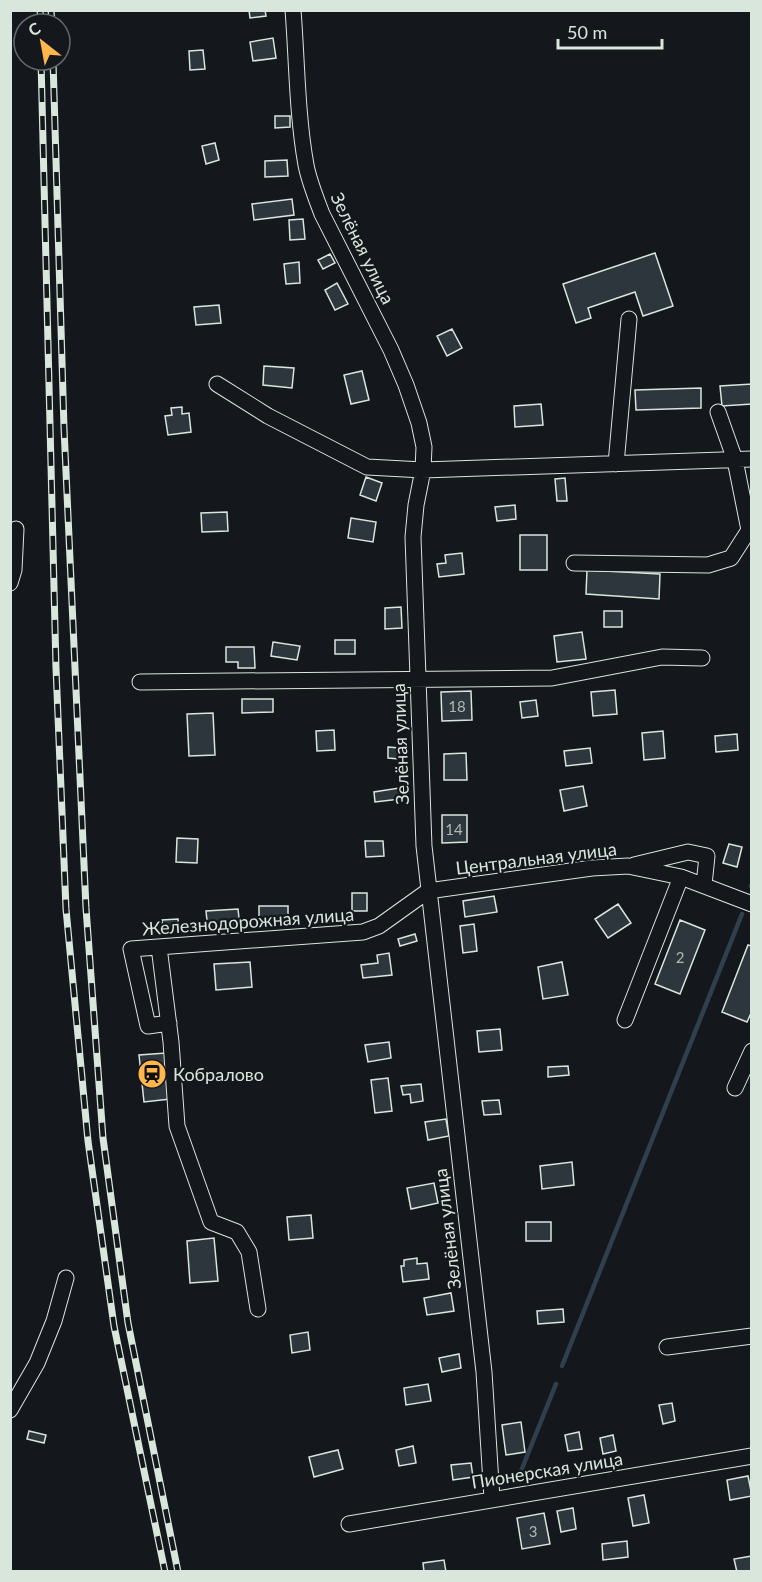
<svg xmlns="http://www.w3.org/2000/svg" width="762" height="1582" viewBox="0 0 762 1582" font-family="Lato,sans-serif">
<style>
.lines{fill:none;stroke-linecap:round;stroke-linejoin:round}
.stream{stroke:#2f3f4d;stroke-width:4.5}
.building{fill:#2c363c;stroke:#d8e6dc;stroke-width:1.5}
.minor-casing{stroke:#d8e6dc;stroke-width:17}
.minor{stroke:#14181c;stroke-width:15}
.rail-casing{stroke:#d8e6dc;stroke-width:7}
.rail{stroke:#14181c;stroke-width:4.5;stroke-dasharray:14;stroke-linecap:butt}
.labels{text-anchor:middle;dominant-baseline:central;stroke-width:4.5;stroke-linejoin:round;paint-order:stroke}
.number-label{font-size:15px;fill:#adbab4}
.street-label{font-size:18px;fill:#d8e6dc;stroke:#14181c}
.poi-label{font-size:18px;fill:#d8e6dc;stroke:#14181c;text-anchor:start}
</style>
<rect width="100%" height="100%" fill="#14181c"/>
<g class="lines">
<path class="stream" d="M751,886l1,-2
M562,1366l180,-452
M517,1481l39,-97"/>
</g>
<path class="building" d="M249,10h16l1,6 -16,2z
M273,38l3,20 -23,3 -3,-19z
M203,50l2,19 -15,1 -1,-19z
M275,116h15v11l-15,1z
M215,143l4,17 -13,4 -4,-18z
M287,160l1,16 -23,1v-16z
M292,199l2,16 -40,5 -2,-16z
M303,219l2,20 -15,1 -1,-20z
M655,253l18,53 -30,10 -8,-24 -47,16 3,10 -15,5 -13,-39z
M330,254l5,9 -12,6 -5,-9z
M299,262l1,21 -14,1 -2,-20z
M337,283l11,21 -13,6 -10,-20z
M219,305l2,18 -25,2 -2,-18z
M452,329l10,19 -15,8 -10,-20z
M264,366l30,2 -2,20 -29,-3z
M362,371l7,29 -18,4 -7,-29z
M752,384v20l-30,2 -2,-20z
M701,388v20l-65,2 -1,-20z
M541,404l2,21 -28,2 -1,-21z
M182,407v7l7,-1 2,19 -23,3 -3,-19 7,-1 -1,-7z
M366,477l16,6 -6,18 -16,-6z
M565,478l2,23h-10l-2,-22z
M515,505l1,14 -19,2 -2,-14z
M227,512l1,19 -26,1 -1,-19z
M351,518l25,4 -3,20 -25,-4z
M520,535h27v35h-27z
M462,553l2,21 -25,3 -2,-13 9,-1 -1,-8z
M587,570l73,4 -1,25 -73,-5z
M401,607l1,21 -17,1v-21z
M604,611h18v16h-18z
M582,632l4,27 -29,3 -3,-26z
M335,640h20v14h-20z
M273,642l27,4 -3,14 -26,-4z
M226,647h28l1,21h-17v-6h-12z
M615,690l2,24 -24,2 -2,-24z
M471,691l1,29 -30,1 -1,-29z
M242,699h31v13l-31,1z
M536,700l2,16 -16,2 -2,-16z
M213,713l2,42 -26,1 -2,-42z
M334,730l1,20 -18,1 -1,-20z
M663,731l2,27 -21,2 -2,-27z
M737,734l1,16 -22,2 -1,-16z
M388,747l11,1v11l-11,-1z
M590,748l2,15 -26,3 -2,-15z
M466,753l1,27h-23v-26z
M583,786l4,20 -23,5 -4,-21z
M399,788l1,11 -25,3 -1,-10z
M442,815h25v27l-25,1z
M177,838l21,1 -1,24 -21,-1z
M365,841h18l1,15 -18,1z
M729,844l13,3 -5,20 -14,-4z
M352,893h15v18h-15z
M494,896l3,16 -32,5 -2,-16z
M618,904l13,19 -23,15 -13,-19z
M259,906h29v14l-29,1z
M238,909l2,18 -32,3 -2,-19z
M178,919l1,12 -16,1 -1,-12z
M680,920l25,10 -25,64 -25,-10z
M474,924l3,27 -14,2 -3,-27z
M415,934l2,7 -17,5 -2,-7z
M748,945l4,1v65l-5,11 -25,-10z
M389,953l3,22 -29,3 -2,-13 17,-2 -1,-8z
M250,962l2,25 -36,3 -2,-26z
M562,962l6,33 -25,4 -5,-32z
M500,1029l2,21 -23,2 -2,-21z
M389,1042l2,16 -23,4 -3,-17z
M166,1053l4,46 -26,3 -5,-47z
M568,1066l1,9 -21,2v-10z
M388,1078l4,33 -17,2 -4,-33z
M421,1084l2,17 -12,2 -1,-9 -7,1 -2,-9z
M499,1100l2,14 -17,1 -2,-14z
M446,1119l3,17 -21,4 -3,-18z
M572,1162l2,23 -32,4 -2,-23z
M434,1183l4,20 -27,6 -4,-21z
M311,1215l2,23 -24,2 -2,-23z
M526,1222h25v19h-25z
M214,1238l4,43 -28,2 -3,-42z
M417,1258v6l10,-1 2,16 -26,3 -2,-16h3v-6z
M451,1293l3,18 -27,4 -3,-17z
M563,1309l1,13 -26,2 -1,-13z
M308,1332l2,18 -18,3 -2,-18z
M459,1354l2,14 -19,4 -3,-14z
M428,1384l3,17 -25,4 -2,-17z
M672,1403l3,18 -12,3 -4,-19z
M521,1422l4,30 -19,3 -4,-30z
M29,1431l17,4 -2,8 -17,-4z
M579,1432l3,17 -14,2 -3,-16z
M613,1435l3,16 -13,3 -3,-16z
M413,1446l3,17 -17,3 -3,-16z
M338,1450l5,19 -29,8 -5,-20z
M471,1463l2,14 -20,3 -2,-15z
M748,1476l4,20 -22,4 -3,-20z
M644,1495l5,28 -16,3 -5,-28z
M573,1508l3,21 -15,3 -4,-21z
M544,1513l6,31 -28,5 -5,-31z
M627,1541l1,16 -25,3 -1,-16z
M752,1556v16h-15l-3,-13z
M444,1560l2,12h-22l-1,-9z"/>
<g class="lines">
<g class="minor-casing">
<path id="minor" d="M293,10c4,51 4,105 13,155 3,16 10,33 16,49l69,136 15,35 13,38 5,24 -1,23 -7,35 -3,32 11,309 60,526 8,127
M217,384l51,32 99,51 56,3 329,-11
M616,464l13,-145
M574,563l134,2 23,-7 18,-28 -14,-70 -17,-48
M10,583l4,-13 2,-41
M140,682l412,-4 110,-21 40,1
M634,865l54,-13 19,4 -3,29
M159,947l12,95 6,84 34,96 26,10 12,20 9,57
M625,1020l56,-143
M169,1023l-21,3 -17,-77 232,-17 16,-6 49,-35 164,-23 36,-2 53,11 71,27
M735,1088l17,-37
M667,1347l85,-11
M10,1410l27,-47 17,-42 12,-43
M349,1524l403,-68"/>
</g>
<use href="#minor" class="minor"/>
<g class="rail-casing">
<path id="rail" d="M40,10l1,14
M51,10l1,14
M41,60l15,608 10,241 22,232 26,185 51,246
M53,60l11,368 22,480 17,230 25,185 50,249"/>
</g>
<use href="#rail" class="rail"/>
</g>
<defs>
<g id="station-disc" transform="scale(1.5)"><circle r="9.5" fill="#ffb74d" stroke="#14181c"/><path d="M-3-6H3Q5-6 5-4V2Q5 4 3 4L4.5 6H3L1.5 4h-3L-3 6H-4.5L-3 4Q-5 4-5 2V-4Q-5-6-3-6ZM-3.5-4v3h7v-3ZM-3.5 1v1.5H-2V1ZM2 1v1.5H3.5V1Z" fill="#111"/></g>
</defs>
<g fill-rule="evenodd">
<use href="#station-disc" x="152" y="1074"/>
</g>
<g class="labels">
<g class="number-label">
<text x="457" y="706">18</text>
<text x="454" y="829">14</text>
<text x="680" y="957">2</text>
<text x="533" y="1531">3</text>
</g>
<g class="street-label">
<text transform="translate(363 248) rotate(64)">Зелёная улица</text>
<text transform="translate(400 744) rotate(-92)">Зелёная улица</text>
<text transform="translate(536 858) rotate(-7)">Центральная улица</text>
<text transform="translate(248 921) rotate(-4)">Железнодорожная улица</text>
<text transform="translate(447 1229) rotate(-97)">Зелёная улица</text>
<text transform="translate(547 1470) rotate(-9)">Пионерская улица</text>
</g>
<g class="poi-label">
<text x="173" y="1074">Кобралово</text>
</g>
</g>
<rect width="762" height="1582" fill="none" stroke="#d8e6dc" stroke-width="24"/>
<g transform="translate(42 42) rotate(329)"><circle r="28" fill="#14181c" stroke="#626a69" stroke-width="1.5"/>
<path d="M0-4.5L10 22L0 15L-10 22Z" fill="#ffb74d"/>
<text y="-9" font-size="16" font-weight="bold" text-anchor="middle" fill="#d8e6dc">С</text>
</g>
<path d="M558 39v9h104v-9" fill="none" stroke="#d8e6dc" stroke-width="3"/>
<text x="567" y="39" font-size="18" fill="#d8e6dc" stroke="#14181c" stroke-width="4.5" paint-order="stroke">50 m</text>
</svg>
